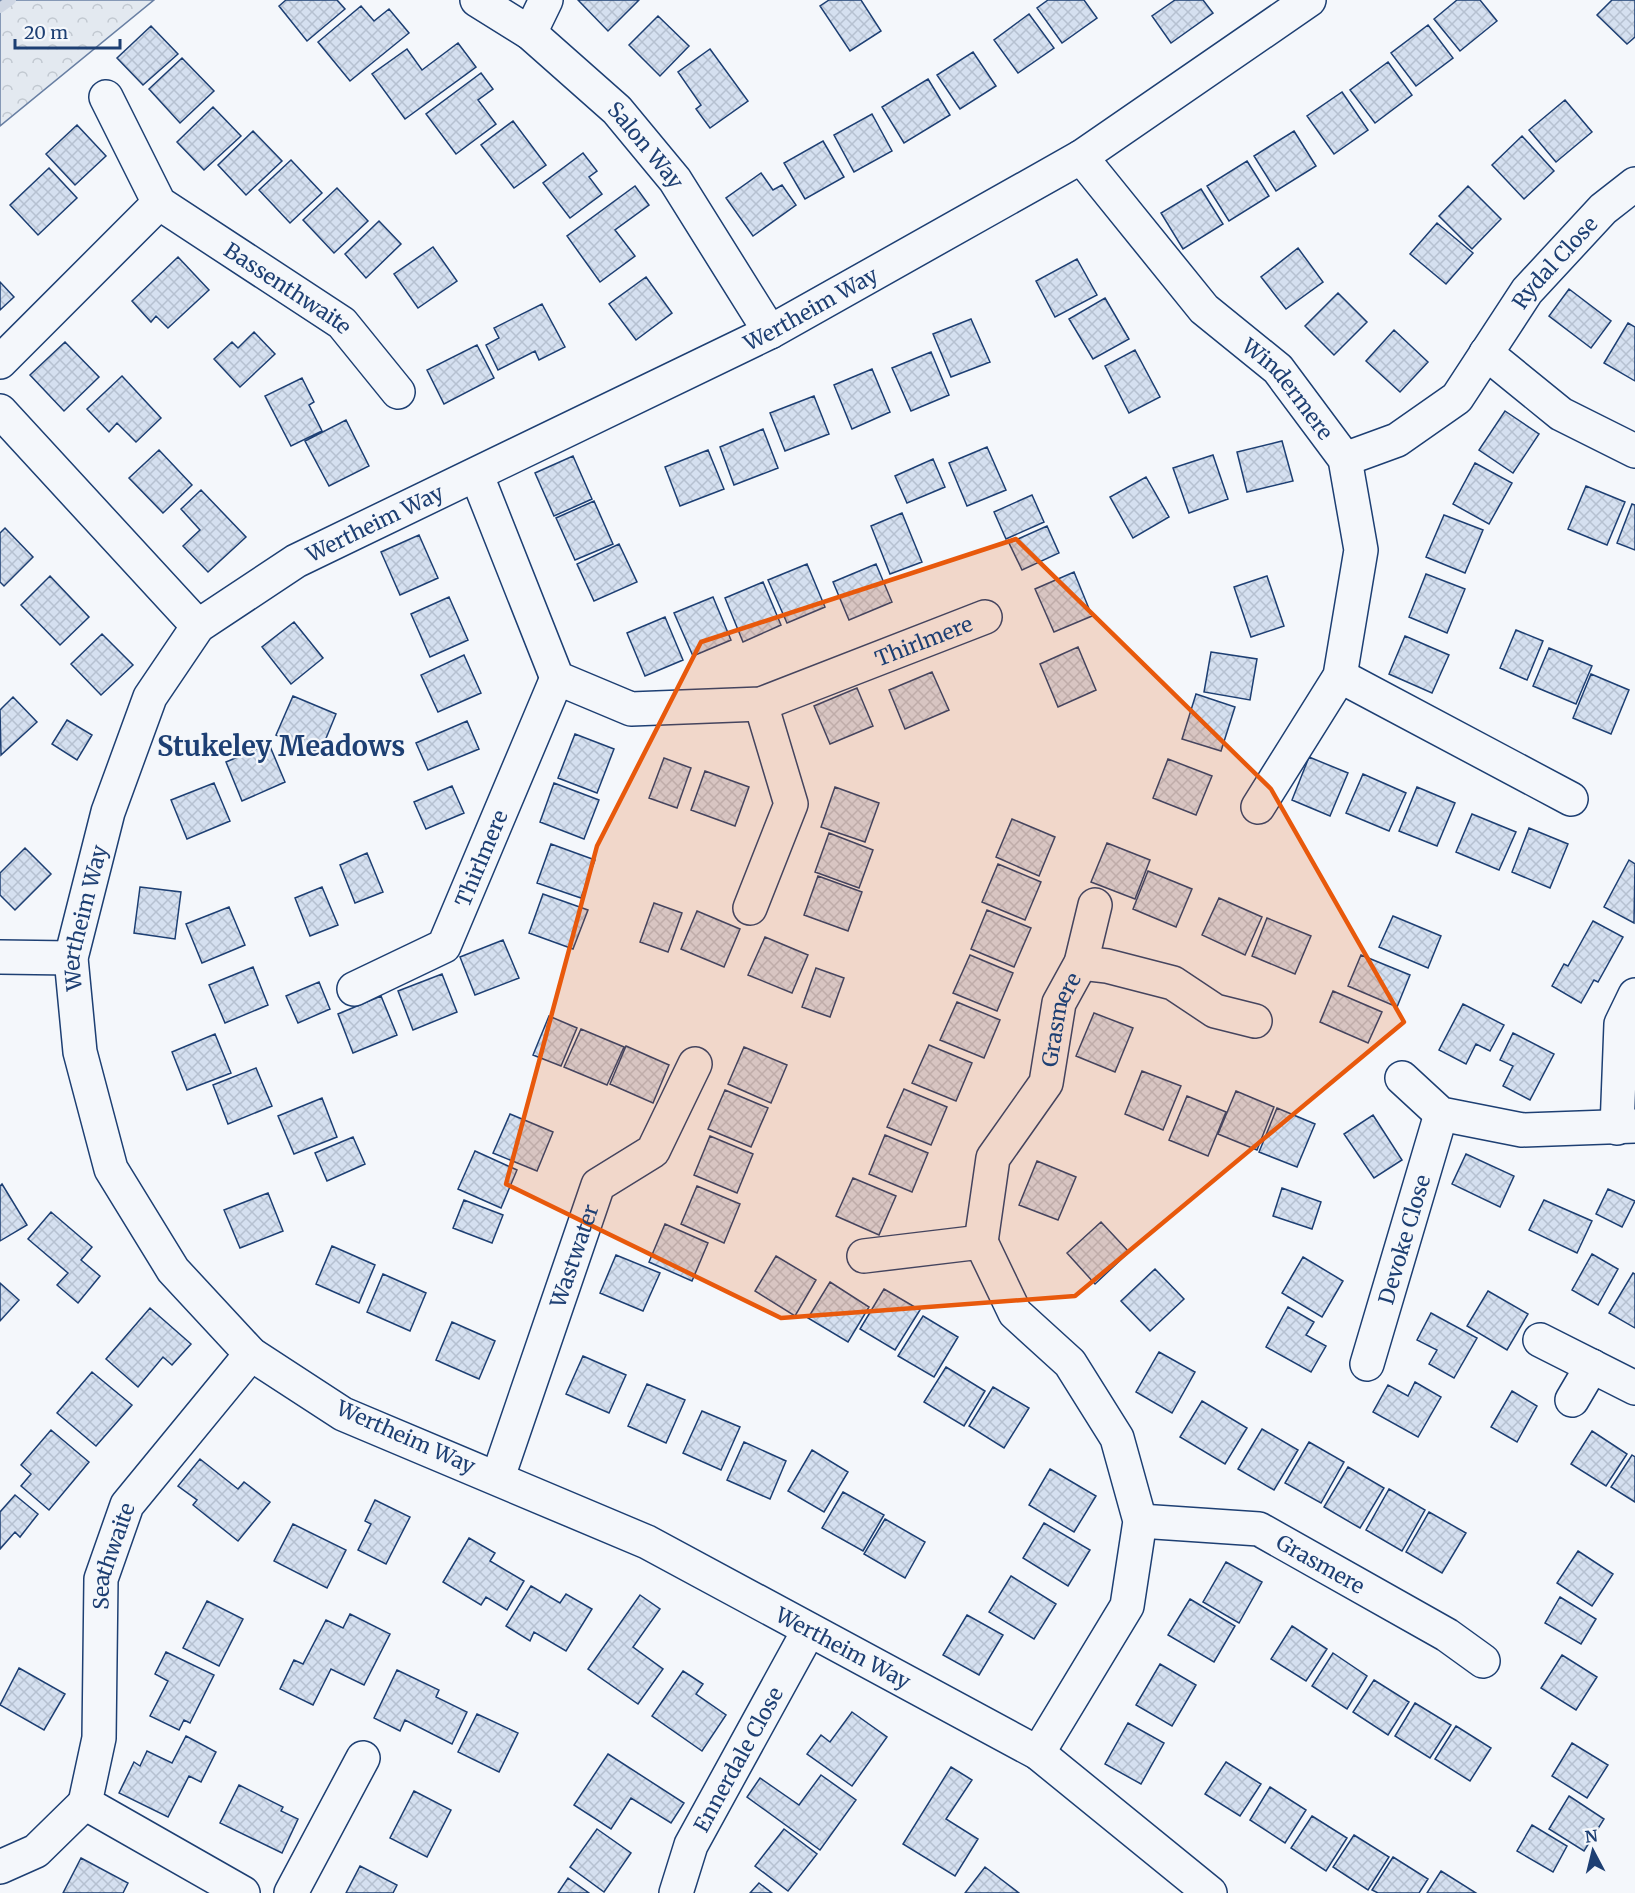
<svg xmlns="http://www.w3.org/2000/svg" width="1635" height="1893" viewBox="0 0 1635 1893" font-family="Merriweather,serif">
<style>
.park{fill:url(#park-crowns);stroke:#687fa3;stroke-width:1.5}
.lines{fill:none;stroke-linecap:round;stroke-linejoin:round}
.stream{stroke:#cfd7e4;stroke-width:10}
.building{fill:url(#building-cross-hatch);stroke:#1d3f73;stroke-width:1.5}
.minor-casing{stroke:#1d3f73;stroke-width:36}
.minor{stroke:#f4f7fb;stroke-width:33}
.marked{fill:#e8590c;fill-opacity:0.2;stroke:#e8590c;stroke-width:4.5;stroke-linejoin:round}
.labels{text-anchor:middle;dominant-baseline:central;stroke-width:4.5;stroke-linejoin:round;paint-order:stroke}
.street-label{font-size:21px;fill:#1d3f73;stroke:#f4f7fb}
.district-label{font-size:27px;font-weight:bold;fill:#1d3f73;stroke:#f4f7fb}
</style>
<defs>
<pattern id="park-crowns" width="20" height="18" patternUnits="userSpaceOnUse" patternTransform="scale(1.5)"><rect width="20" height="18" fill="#e3e9f0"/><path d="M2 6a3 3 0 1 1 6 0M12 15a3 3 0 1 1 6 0" fill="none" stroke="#c2c9d1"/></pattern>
<pattern id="building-cross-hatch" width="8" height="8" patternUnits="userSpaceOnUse" patternTransform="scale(1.5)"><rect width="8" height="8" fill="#d5e0f0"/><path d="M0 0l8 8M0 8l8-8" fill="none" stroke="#b6c1d1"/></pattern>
</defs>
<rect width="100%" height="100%" fill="#f4f7fb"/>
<path class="park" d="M0,0h154l-154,126z"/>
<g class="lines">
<path class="stream" d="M0,8l11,-8"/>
</g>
<path class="building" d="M286,0h51l8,9 -38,32 -28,-35z
M578,0h61l-31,31z
M829,0h32l20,31 -31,20 -30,-45z
M1048,0h36l13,18 -35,25 -25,-35z
M1175,0h28l10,13 -42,30 -19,-27z
M1457,0h23l17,21 -37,30 -26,-32z
M1612,0h23v37l-8,7 -30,-29z
M361,6l13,15 15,-12 20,24 -59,48 -32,-39z
M1029,14l25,34 -36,25 -24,-33z
M658,16l31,30 -29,30 -31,-31z
M1428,25l25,33 -37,28 -25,-33z
M151,26l27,28 -35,31 -26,-27z
M458,43l18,24 -71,52 -33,-45 35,-25 15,21z
M710,49l38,52 -38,27 -14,-19 5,-4 -23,-33z
M973,52l23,34 -36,23 -23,-34z
M182,58l32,33 -34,32 -31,-34z
M1388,62l24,33 -37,28 -25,-33z
M481,73l12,16 -15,11 18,24 -40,30 -30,-40z
M928,79l22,36 -46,28 -22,-36z
M1342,92l26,38 -34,24 -27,-38z
M1565,100l27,32 -36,30 -27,-32z
M213,107l28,29 -37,34 -27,-28z
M872,114l20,37 -38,21 -20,-37z
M513,121l33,44 -32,23 -33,-43z
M77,125l29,31 -31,29 -29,-31z
M253,131l29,30 -36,34 -28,-30z
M1294,131l22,35 -40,25 -22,-35z
M1522,136l32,35 -30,28 -32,-34z
M823,141l21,36 -39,22 -21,-36z
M583,153l14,18 -8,6 13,17 -32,24 -27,-35z
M291,160l31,33 -32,30 -31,-33z
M1247,161l22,35 -40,25 -22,-35z
M49,168l28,30 -39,37 -28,-30z
M761,173l12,17 9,-5 14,20 -43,31 -27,-38z
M635,186l14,19 -34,25 20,26 -35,26 -33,-46z
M1468,186l33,33 -29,30 -33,-33z
M337,188l31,33 -34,32 -31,-33z
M1201,189l22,35 -40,25 -22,-36z
M379,221l22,23 -35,34 -21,-24z
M1437,223l36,30 -27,31 -36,-30z
M433,247l24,34 -39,27 -24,-34z
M1298,248l25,34 -37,27 -25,-32z
M178,257l31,33 -41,38 -12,-12 -5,6 -19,-21z
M1077,259l20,36 -42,22 -19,-36z
M646,277l26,36 -36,27 -27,-36z
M0,282l14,15 -14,13z
M1569,289l42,32 -20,27 -42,-32z
M1338,293l29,29 -33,33 -29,-29z
M1105,298l24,41 -36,20 -24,-40z
M542,304l23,43 -26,13 -4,-9 -37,19 -12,-25 13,-7 -5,-10z
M971,319l19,43 -39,15 -18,-43z
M1628,323l7,4v54l-31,-18z
M1394,330l34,32 -28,30 -34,-31z
M254,332l21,22 -35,33 -26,-28 18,-17 6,6z
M65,342l34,35 -35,34 -34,-36z
M477,345l17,33 -50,26 -17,-34z
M1135,350l25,47 -31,16 -24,-47z
M931,352l18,43 -38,16 -19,-43z
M872,369l18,43 -38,17 -18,-44z
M122,376l39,42 -25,24 -19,-19 -8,9 -22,-23z
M302,378l12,24 -5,3 13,26 -31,15 -26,-50z
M814,396l15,38 -44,17 -15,-38z
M1505,411l34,23 -26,39 -34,-23z
M346,420l23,46 -40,20 -24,-45z
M763,429l15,39 -44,17 -14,-38z
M1282,441l11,40 -46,11 -10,-40z
M987,447l19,43 -39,16 -18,-43z
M159,450l33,35 -29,28 -34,-35z
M708,450l16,39 -44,17 -15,-39z
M1213,455l15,44 -39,14 -16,-45z
M573,456l19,43 -38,17 -19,-43z
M933,459l12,28 -38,16 -12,-27z
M1475,463l37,20 -23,41 -36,-20z
M1146,477l23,40 -36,21 -23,-41z
M1586,486l39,16 -18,43 -39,-16z
M201,490l45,47 -38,35 -25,-26 17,-16 -19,-21z
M1032,495l12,27 -38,17 -12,-27z
M594,501l19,43 -38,16 -19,-42z
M1632,504l3,1v45l-18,-7z
M902,513l20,49 -32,12 -19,-48z
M1444,515l39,15 -18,43 -39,-16z
M1047,526l12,27 -37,17 -13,-27z
M5,528l28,29 -29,29 -4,-4v-49z
M419,535l19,43 -38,17 -19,-43z
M619,544l18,38 -43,19 -17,-37z
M807,564l18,43 -38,16 -19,-43z
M876,564l16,38 -43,18 -16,-38z
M1074,572l18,44 -38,16 -19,-43z
M1426,574l39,15 -18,44 -38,-16z
M50,576l39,41 -29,28 -39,-40z
M1267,576l17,50 -33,11 -17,-50z
M763,582l18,43 -38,17 -18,-44z
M449,597l19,43 -38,17 -19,-43z
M713,597l18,43 -38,16 -19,-43z
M665,617l18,43 -38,16 -18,-43z
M294,622l29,36 -32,26 -29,-37z
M1516,630l27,11 -16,39 -27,-12z
M102,634l31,31 -32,30 -30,-31z
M1405,636l44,19 -17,38 -43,-19z
M1078,647l18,43 -38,17 -18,-43z
M1549,648l43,18 -16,38 -43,-18z
M1211,652l46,7 -7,41 -46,-8z
M464,655l17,38 -43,19 -17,-37z
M932,672l17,38 -44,19 -16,-39z
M1591,674l38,16 -18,44 -38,-16z
M857,688l16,38 -43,18 -16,-38z
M1196,694l39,13 -14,44 -39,-12z
M293,696l43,18 -16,39 -44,-18z
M13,697l24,25 -36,33 -1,-45z
M67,720l25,15 -15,25 -25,-16z
M467,721l12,28 -51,21 -12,-27z
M575,734l39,15 -17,44 -39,-15z
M269,744l16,38 -43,19 -16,-39z
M1309,757l39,16 -18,43 -38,-16z
M664,758l27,10 -14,40 -28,-10z
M1168,759l44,17 -16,39 -43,-17z
M705,771l44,16 -14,39 -44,-16z
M1363,774l43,19 -17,38 -43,-18z
M214,783l16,38 -43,18 -16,-39z
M554,783l45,17 -15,39 -44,-17z
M452,786l12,27 -38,16 -12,-27z
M835,787l44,16 -14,39 -44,-15z
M1417,787l38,16 -18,43 -38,-15z
M1472,814l44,18 -17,38 -43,-18z
M1012,819l43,18 -16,39 -43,-19z
M1529,828l39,16 -18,44 -38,-16z
M829,833l44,17 -14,38 -44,-16z
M1107,843l43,17 -15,39 -44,-17z
M551,844l44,16 -14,38 -44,-15z
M25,848l26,26 -36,36 -15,-15v-22z
M367,853l16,39 -28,11 -15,-38z
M1629,860l6,4 -1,59 -30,-16z
M998,864l43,18 -16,38 -43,-18z
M1148,871l44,18 -16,38 -43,-18z
M818,876l44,16 -14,39 -44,-16z
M140,887l41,5 -6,47 -41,-6z
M322,887l16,38 -28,11 -15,-38z
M543,894l45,16 -15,39 -44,-16z
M1219,898l43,19 -17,38 -43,-20z
M654,903l28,10 -14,39 -28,-10z
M229,907l16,38 -43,18 -16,-39z
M987,910l44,18 -17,39 -43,-18z
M697,911l43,18 -16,38 -43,-18z
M1393,916l48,20 -13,32 -49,-21z
M1267,918l44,18 -16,38 -43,-18z
M1593,921l30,16 -25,45 -4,-2 -13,23 -29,-17 12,-22 4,2z
M765,937l43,18 -16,38 -44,-18z
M503,940l16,38 -44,17 -15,-38z
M970,955l43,18 -16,38 -44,-18z
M1361,955l49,20 -13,32 -49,-21z
M253,967l15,38 -43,18 -16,-38z
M816,968l28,10 -14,39 -28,-10z
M442,974l15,38 -44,18 -15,-39z
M319,982l11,27 -32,14 -12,-27z
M1333,991l49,21 -14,31 -48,-21z
M381,996l16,39 -44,18 -15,-39z
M957,1002l43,18 -16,38 -44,-18z
M1463,1004l41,21 -14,26 -14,-7 -10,20 -27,-14z
M1094,1013l39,15 -18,44 -39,-16z
M549,1016l28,12 -16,38 -28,-11z
M581,1029l43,18 -17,38 -43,-18z
M1513,1033l41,21 -24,46 -27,-14 10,-20 -13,-6z
M215,1034l16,39 -44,17 -15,-38z
M929,1045l43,18 -16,38 -44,-18z
M626,1046l43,19 -16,38 -43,-19z
M744,1047l43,18 -16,38 -43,-19z
M256,1068l16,38 -44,18 -15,-39z
M1142,1071l39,15 -18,44 -38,-16z
M904,1089l43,18 -16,38 -44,-18z
M725,1090l43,18 -17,39 -43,-18z
M1236,1091l38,16 -17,43 -39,-16z
M1187,1096l39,16 -18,44 -39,-16z
M322,1098l15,39 -43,17 -16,-38z
M1277,1108l38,16 -18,43 -38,-15z
M510,1114l43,18 -16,39 -44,-18z
M1373,1115l29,45 -28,18 -30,-44z
M885,1135l43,18 -16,39 -43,-18z
M710,1136l43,18 -16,39 -43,-18z
M353,1137l12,27 -38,17 -12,-28z
M475,1151l42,19 -16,38 -43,-19z
M1466,1154l48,22 -14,31 -48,-23z
M1037,1161l39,16 -18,43 -39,-15z
M853,1178l43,18 -17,39 -43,-19z
M2,1184l25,41 -27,16v-55z
M697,1186l43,18 -16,39 -43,-19z
M1282,1188l39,14 -9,27 -39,-13z
M1608,1189l27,12 -13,26 -26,-13z
M268,1193l15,38 -43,17 -16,-38z
M464,1200l39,15 -11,28 -39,-15z
M1544,1200l48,21 -15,32 -48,-23z
M51,1212l41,35 -11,13 19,16 -22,27 -21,-18 11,-12 -40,-34z
M1101,1222l28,30 -34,32 -28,-31z
M665,1224l43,19 -16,38 -43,-19z
M332,1246l43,19 -16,38 -43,-19z
M1592,1254l26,15 -20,36 -26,-15z
M616,1255l44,18 -17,38 -43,-18z
M776,1256l40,24 -21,36 -40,-25z
M1303,1257l40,24 -21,36 -40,-24z
M1155,1269l29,30 -34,32 -29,-30z
M1633,1273l2,1v54l-26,-15z
M383,1274l43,19 -16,38 -43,-19z
M830,1282l39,25 -21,35 -40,-24z
M0,1283l19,17 -19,21z
M884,1289l36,21 -25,40 -35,-21z
M1488,1291l40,23 -21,36 -40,-24z
M1288,1307l26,15 -8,13 20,11 -15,26 -45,-25z
M150,1308l41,36 -19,21 -9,-8 -25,30 -32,-28z
M1431,1313l46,25 -23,40 -25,-14 8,-14 -20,-10z
M923,1316l35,21 -24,40 -36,-21z
M452,1322l43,19 -16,38 -43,-19z
M1159,1352l36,20 -23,41 -36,-21z
M583,1356l43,19 -17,38 -43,-19z
M946,1367l39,24 -21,35 -40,-24z
M92,1372l40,33 -36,41 -39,-33z
M1415,1382l26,15 -23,40 -45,-25 15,-27 20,11z
M647,1384l38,16 -19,43 -38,-17z
M993,1387l36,21 -25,40 -35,-22z
M1512,1391l25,15 -20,36 -26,-15z
M1202,1401l45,27 -22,36 -45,-27z
M702,1411l38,16 -19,43 -38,-17z
M1262,1429l36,21 -24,40 -36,-21z
M51,1430l38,32 -40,48 -28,-24 10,-12 -10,-9z
M1592,1431l35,23 -21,32 -35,-22z
M744,1442l42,19 -16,38 -43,-19z
M1309,1442l35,20 -23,41 -36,-20z
M812,1450l36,22 -24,40 -36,-21z
M1632,1455l3,2v45l-24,-15z
M200,1459l38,30 6,-7 26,20 -32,39 -45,-36 4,-5 -19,-14z
M1348,1467l36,21 -24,40 -36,-21z
M1050,1469l46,27 -22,36 -45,-27z
M1389,1489l36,21 -23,41 -36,-21z
M843,1492l41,23 -21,36 -41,-23z
M15,1495l23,19 -18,23 -5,-5 -15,17v-37z
M375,1500l35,17 -24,47 -28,-14 13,-26 -6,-3z
M1429,1512l37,21 -24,40 -36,-21z
M885,1519l40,23 -20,36 -41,-24z
M1044,1523l46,27 -22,36 -45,-28z
M293,1524l53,26 -19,38 -53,-27z
M469,1538l26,15 -5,8 34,20 -17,29 -21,-13 -5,8 -38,-23z
M1578,1551l35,23 -21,32 -35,-23z
M1226,1562l36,20 -23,41 -36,-21z
M1011,1576l45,28 -22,35 -45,-27z
M531,1586l29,17 6,-9 26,15 -26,42 -32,-19 -4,9 -24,-15z
M640,1595l20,14 -27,38 30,22 -25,35 -50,-35z
M1560,1597l36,22 -15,25 -36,-21z
M1190,1599l45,27 -21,36 -46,-27z
M207,1601l36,18 -24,47 -36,-18z
M350,1614l40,20 -26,51 -33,-16 -18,36 -33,-16 14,-29 9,4 23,-44 17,8z
M967,1615l36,20 -24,40 -36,-20z
M1292,1626l35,23 -21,32 -35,-22z
M166,1652l48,23 -24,48 -6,-3 -5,10 -29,-14 18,-35 -13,-7z
M1333,1653l34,23 -20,33 -35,-23z
M1562,1655l35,22 -21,33 -35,-22z
M1160,1664l36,21 -24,41 -36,-21z
M19,1668l46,26 -21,36 -44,-25z
M397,1670l42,20 -3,7 31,15 -15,32 -47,-24 -5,11 -26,-13z
M683,1671l20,13 -7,10 30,21 -24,36 -50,-35z
M1374,1680l35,22 -21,33 -35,-23z
M1415,1703l36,22 -21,33 -35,-22z
M852,1712l35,25 -35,49 -45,-32 14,-19 9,7z
M477,1714l41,19 -19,39 -41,-20z
M1128,1723l36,20 -23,41 -36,-20z
M1456,1726l35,22 -21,33 -35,-22z
M186,1736l30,16 -15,30 -12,-6 -21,41 -49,-24 15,-31 6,4 7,-15 25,12z
M1572,1743l36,22 -21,33 -35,-22z
M608,1754l76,49 -13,20 -40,-25 -20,31 -37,-24z
M1226,1762l35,22 -21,32 -35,-22z
M951,1767l21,13 -26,39 32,20 -23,37 -52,-32z
M821,1775l35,25 -36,50 -73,-53 13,-19 39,27z
M239,1785l44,22 -2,4 17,8 -16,34 -62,-30z
M1270,1787l36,23 -21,33 -35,-23z
M414,1791l37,19 -24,47 -37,-19z
M1569,1796l35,23 -20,32 -35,-22z
M1312,1816l35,22 -21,33 -35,-23z
M1532,1825l35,21 -14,26 -36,-21z
M597,1829l34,24 -27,39 -34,-25z
M784,1829l33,25 -29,37 -33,-25z
M1354,1835l35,22 -21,33 -35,-23z
M1393,1857l35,22 -9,14h-41l-6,-3z
M81,1858l47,25 -5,10h-60z
M360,1866l37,19 -4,8h-47z
M985,1867l34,26h-54z
M1441,1871l35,22h-49z
M568,1878l21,15h-31z
M759,1883l13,10h-22z"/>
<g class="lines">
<g class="minor-casing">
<g id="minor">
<path id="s1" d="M477,0l53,33 87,77 58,70 95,152"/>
<path d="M530,33l16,-33"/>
<path id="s2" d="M106,97l53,106 183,120 56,69"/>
<path id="s3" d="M1081,157l123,152 74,60 67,90 16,91 -21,126 -82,131"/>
<path d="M1486,353l75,61 74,37"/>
<path d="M0,362l159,-159"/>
<path d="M0,411l198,215"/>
<path id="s4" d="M1345,459l52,-19 60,-42 70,-107 76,-82 32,-25"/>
<path id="s5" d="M477,476l80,202 74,31 130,-5 224,-87"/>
<path d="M1340,676l231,123"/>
<path d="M750,908l41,-104 -30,-100"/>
<path d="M0,957l71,1"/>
<path d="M1081,963l26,3 66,17 42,28 40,10"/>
<path id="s6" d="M354,989l90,-43 113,-268"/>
<path d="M1402,1078l39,36 81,16 113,-4"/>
<path d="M1617,1128l4,-104 14,-29"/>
<path id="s7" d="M981,1242l12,-84 53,-75 13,-80 22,-40 14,-58"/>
<path d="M864,1256l117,-14 34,71 55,50 47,75 23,83 -13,85 -89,147"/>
<path d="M1540,1340l95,48"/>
<path id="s8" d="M1367,1364l74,-250"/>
<path d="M1572,1400l20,-34"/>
<path id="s9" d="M498,1477l100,-292 55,-34 42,-87"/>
<path id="s10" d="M1140,1521l119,8 188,106 36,26"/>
<path d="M0,1867l36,-16 49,-48"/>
<path id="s11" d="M243,1893l-158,-90 14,-65 2,-159 26,-74 124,-151"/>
<path d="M291,1893l72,-135"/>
<path id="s12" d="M676,1893l15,-48 118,-215"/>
<path id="s13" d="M1210,1893l-172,-140 -391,-211 -304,-128 -92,-60 -78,-84 -62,-101 -31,-117 -9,-94 37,-146 42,-115 48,-71 98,-65 474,-229 311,-175 228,-157"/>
</g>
</g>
<use href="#minor" class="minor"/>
</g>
<path class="marked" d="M1016,539l255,250 133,233 -329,274 -294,22 -275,-134 91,-338 104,-204z"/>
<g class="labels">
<g class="street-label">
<text stroke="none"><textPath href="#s1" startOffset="224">Salon Way</textPath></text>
<text stroke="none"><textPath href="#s4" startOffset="296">Rydal Close</textPath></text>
<text stroke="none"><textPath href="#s2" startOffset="273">Bassenthwaite</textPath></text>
<text stroke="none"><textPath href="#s13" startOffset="2604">Wertheim Way</textPath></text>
<text stroke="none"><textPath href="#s3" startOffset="312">Windermere</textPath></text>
<text stroke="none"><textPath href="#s13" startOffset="2118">Wertheim Way</textPath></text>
<text stroke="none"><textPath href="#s5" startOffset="602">Thirlmere</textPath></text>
<text stroke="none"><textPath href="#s6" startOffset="195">Thirlmere</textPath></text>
<text stroke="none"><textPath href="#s13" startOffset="1596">Wertheim Way</textPath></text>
<text stroke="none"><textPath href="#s7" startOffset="242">Grasmere</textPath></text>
<text stroke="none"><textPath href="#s8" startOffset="130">Devoke Close</textPath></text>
<text stroke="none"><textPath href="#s9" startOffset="234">Wastwater</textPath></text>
<text transform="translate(406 1437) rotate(24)">Wertheim Way</text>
<text stroke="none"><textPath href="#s11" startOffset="432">Seathwaite</textPath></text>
<text stroke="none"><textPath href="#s10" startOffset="190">Grasmere</textPath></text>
<text transform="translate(843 1648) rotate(28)">Wertheim Way</text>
<text stroke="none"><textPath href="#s12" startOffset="148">Ennerdale Close</textPath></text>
</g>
<g class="district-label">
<text x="281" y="746">Stukeley Meadows</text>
</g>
</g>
<g transform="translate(1593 1851) rotate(353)" stroke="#f4f7fb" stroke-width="4.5" paint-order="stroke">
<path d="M0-4.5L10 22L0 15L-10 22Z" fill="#1d3f73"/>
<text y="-9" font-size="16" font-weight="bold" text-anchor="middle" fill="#1d3f73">N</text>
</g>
<path d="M15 39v9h105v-9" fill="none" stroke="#1d3f73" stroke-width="3"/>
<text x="24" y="39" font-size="18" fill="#1d3f73" stroke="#f4f7fb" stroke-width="4.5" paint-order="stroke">20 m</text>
</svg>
